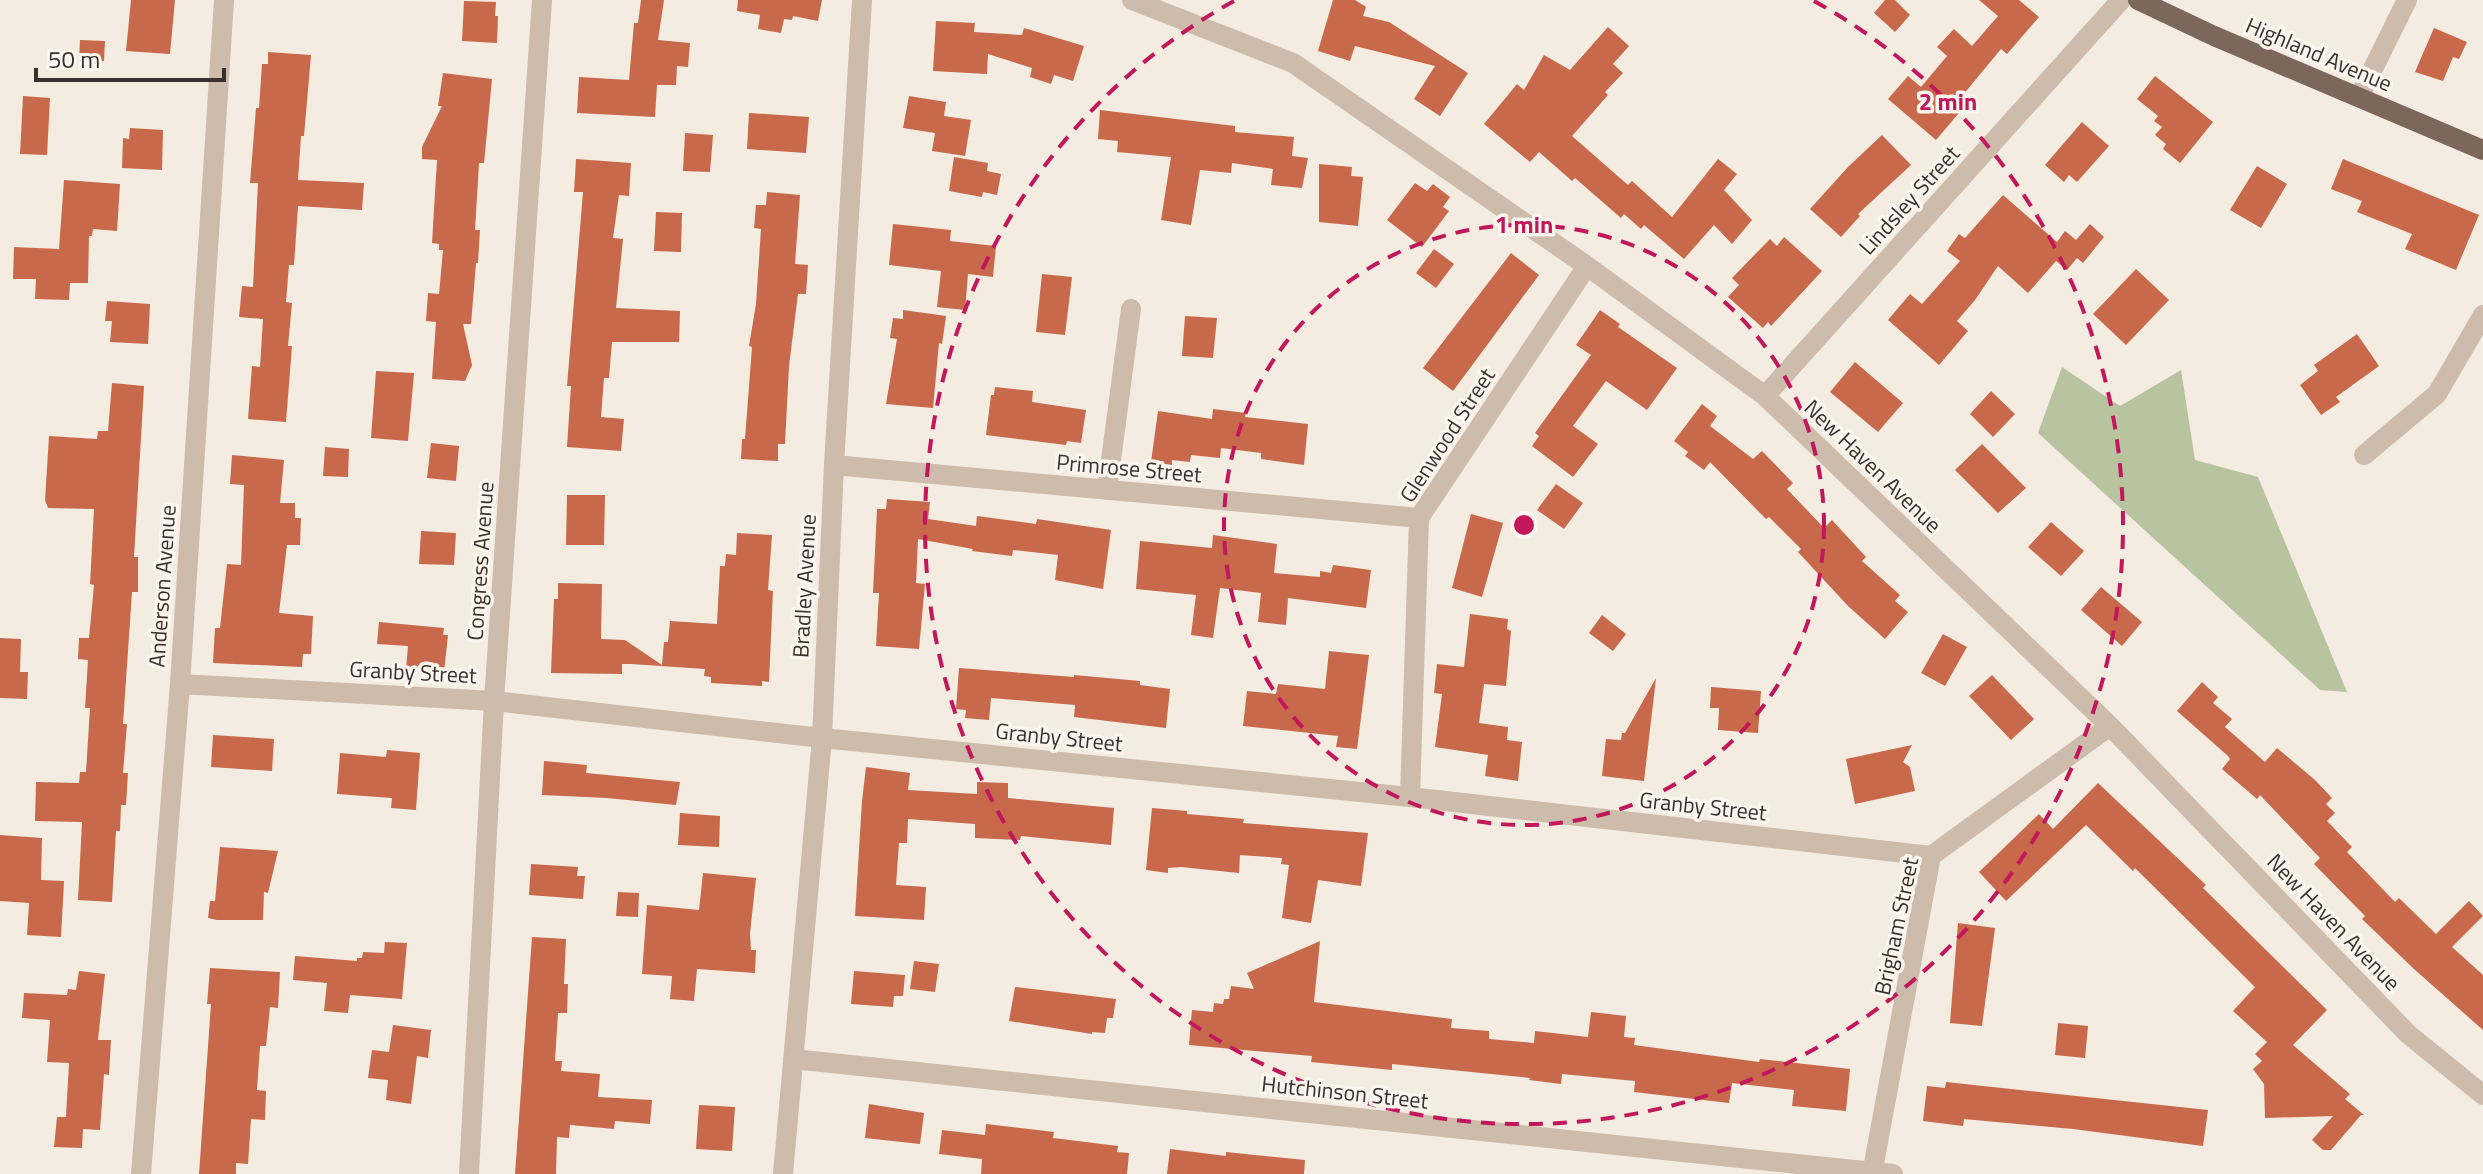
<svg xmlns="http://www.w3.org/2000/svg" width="2483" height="1174" viewBox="0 0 2483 1174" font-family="'Titillium Web',sans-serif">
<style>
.green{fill:#b8c4a0}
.building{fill:#c8694b}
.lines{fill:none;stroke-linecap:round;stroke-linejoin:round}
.minor{stroke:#cdbbac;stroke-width:20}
.major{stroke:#7d675c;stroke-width:20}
.ring{fill:none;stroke:#c2185b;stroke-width:4;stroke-dasharray:14 10}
.labels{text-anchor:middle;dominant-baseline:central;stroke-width:7;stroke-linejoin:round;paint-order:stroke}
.street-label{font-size:22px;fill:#3b302b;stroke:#fbf5ee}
.centre{fill:#c2185b;stroke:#fbf5ee;stroke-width:4}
.ring-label{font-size:24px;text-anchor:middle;font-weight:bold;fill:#c2185b;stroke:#fbf5ee;stroke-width:7;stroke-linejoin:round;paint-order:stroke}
</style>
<rect width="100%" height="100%" fill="#f4ebe1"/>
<path class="green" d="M2062,367l58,39 61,-36 14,90 63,17 89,215 -27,-2 -282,-257z"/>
<path class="building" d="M131,0h44l-5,54 -44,-3z
M641,0h23l-6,40 32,3 -2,24 -11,-1 -1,19h-19l-2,32 -78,-4 2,-36 50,3 5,-57h4z
M738,0h84l-4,21 -25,-5 -1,4 -8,-1 -3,14 -23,-4 2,-14 -23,-4z
M1333,0h22l11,7 -3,9 26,6 79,51 -28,43 -26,-17 21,-33 -80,-20 -5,15 -32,-10z
M1885,0h10l15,15 -15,17 -21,-19z
M1979,0h40l20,17 -32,37 -6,-5 -39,47 7,5 -33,39 -48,-41 20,-23 13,11 26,-31 -10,-9 17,-18 18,17 26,-30z
M464,1l32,1 -1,14h3l-1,27 -35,-2z
M936,21l39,2 -1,9 48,3 2,-7 60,18 -11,35 -19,-6 -3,9 -21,-7 2,-9 -44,-14 -1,20 -54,-3z
M1608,27l21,19 -16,18 10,9 -18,19 3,3 -36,41 56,49 4,-4 40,36 46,-58 19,15 -13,16 28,30 -20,24 -18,-19 -30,34 -40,-34 -3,4 -17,-15 -3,4 -46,-40 -3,3 -33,-29 -9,10 -46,-38 33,-40 7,6 20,-35 26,15z
M2434,28l33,14 -8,17 -6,-2 -10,24 -28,-9z
M80,40l25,1 -1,20 -25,-1z
M268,52l43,3 -7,81h-3l-3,44 66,3 -2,27 -64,-4 -4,59h-5l-3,37 6,1 -4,43h4l-6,76 -38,-3 4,-53 8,1 3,-48 -24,-2 3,-31 11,1 5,-104h-8l6,-75h3l3,-44h6z
M443,73l49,6 -8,84h-5l-4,67h5l-2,33h-2l-5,61h-8l9,41 -7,16 -33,-2 4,-57 -10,-1 2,-28 11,1 4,-44h-4v-6l-7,-1 5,-83 -15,-1v-12l20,-41h-4z
M2155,76l58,46 -33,41 -17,-14 3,-5 -11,-9 7,-8 -8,-6 4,-5 -21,-17z
M23,96l27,2 -3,57 -27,-1z
M909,96l37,6 -2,14 27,4 -6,36 -33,-5 3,-18 -32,-5z
M1100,110l135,16v6l59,5 -2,19 16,2 -6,30 -31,-3 2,-16 -41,-6 -1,10 -31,-3 -9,55 -30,-5 10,-63 -54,-5 1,-11 -20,-2z
M749,113l60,4 -3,36 -59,-4z
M2082,122l27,24 -32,36 -8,-7 -5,7 -19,-17z
M130,128l33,2 -1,40 -40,-2 1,-30 6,1z
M685,133l28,2 -3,37 -27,-1z
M1882,135l29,30 -53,49 2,2 -19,21 -31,-28 38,-42z
M954,157l34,6 -1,8 14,3 -4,21 -14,-3 -1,5 -33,-6z
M576,159l55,4 -2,33 -10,-1 -6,43 10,1 -7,69 64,3 -1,31h-67l-3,36h-5l-3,39 23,2 -3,32 -54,-4 4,-61h-4l16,-194h-9z
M2343,159l136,56 -23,55 -51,-21 7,-15 -55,-22 5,-11 -31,-12z
M1319,164l33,3 -1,9 12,1 -5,49 -39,-4z
M2257,166l30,18 -26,44 -31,-18z
M64,180l56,4 -3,47 -24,-2 -1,7h-3l-1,47h-18l-1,17 -34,-1 1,-20h-23l1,-32 45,2z
M1415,183l12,8 6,-7 17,13 -7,10 6,4 -27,36 -35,-27z
M767,192l33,3 -5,69 13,1 -2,29h-8l-9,72 -4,78h-7v17l-37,-2 1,-20h3l7,-92 -3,-1 7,-42 5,-75 -7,-1 2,-23h10z
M2003,195l54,47 8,-11 11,9 14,-16 14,13 -21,26 -6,-5 -10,12 -11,-9 -28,32 -30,-27 -23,34 -18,21 11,10 -29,34 -51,-45 22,-26 12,10 38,-43 -13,-10 12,-17 6,4z
M656,212l26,1 -1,39 -27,-1z
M893,224l58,6 -1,11 46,5 -3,31 -25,-3 -3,36 -28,-3 4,-36 -52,-6z
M1784,237l38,34 -51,55 -3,-4 -5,6 -35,-31 11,-12 -7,-7 38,-39 7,7z
M1434,249l20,15 -18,24 -20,-15z
M1511,253l28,22 -86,116 -30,-23z
M2136,269l33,31 -43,45 -33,-31z
M1042,274l30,3 -7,58 -29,-3z
M107,301l43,3 -2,40 -38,-2 2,-21h-7z
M903,310l43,6 -4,28 -3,-1 -6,65 -47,-4 11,-65 -7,-1 3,-20 10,1z
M1600,310l20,14 -2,3 59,41 -30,42 -41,-29 -33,45 25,18 -25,33 -41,-31 7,-10 -4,-3 56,-78 -15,-10z
M1185,316l32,2 -4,40 -31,-2z
M2357,334l22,32 -43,31 4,5 -19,13 -21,-30 18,-14 -4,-6z
M1855,362l48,41 -25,29 -48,-40z
M376,371l38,2 -6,68 -37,-3z
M112,383l32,3 -10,171h4v35h-6l-9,132h4l-4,49h5l-2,32h-5l-1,26h-4l-4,71 -34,-2 4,-78 -47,-1 1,-39 43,1 1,-11h6l4,-64h-5l3,-48 -10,-1 1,-21h10l5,-53 -4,-1 4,-75 -46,-1 -3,-8 4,-64 48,3 1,-8h10z
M995,387l38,4 -1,11 54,8 -5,33 -14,-2 -1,4 -80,-10 5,-40h3z
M1991,391l24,23 -22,23 -23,-23z
M1702,404l15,12 -7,10 43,33 9,-8 31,32 -6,6 37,39 8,-8 34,37 -4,4 38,34 -5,6 13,11 -23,27 -37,-33 -50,-54 3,-3 -32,-32 -3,2 -56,-57 -6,8 -19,-14 3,-4 -14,-11z
M1213,409l33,4 -1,4 63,7 -4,41 -43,-6v-6l-40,-5 -1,10 -29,-3 -1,7 -18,-2v5l-21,-3 7,-51 54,8z
M431,443l28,3 -3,35 -29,-3z
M1982,444l44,44 -28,25 -43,-43z
M325,447l24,2 -1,28 -25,-1z
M232,455l52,5 -4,43h15v15h6l-1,27h-13l-8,68 34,3 -2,38h-8l-1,13 -89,-4 2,-35h5l7,-64 14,1 3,-80 -14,-1z
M1556,484l27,19 -19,26 -27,-19z
M567,495h38l-1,50h-38z
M887,499l43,3 -2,17 48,7 1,-10 59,8 1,-5 74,11 -8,59 -48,-9 3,-25 -45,-5 -1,6 -40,-5 1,-2 -55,-10 -2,44 9,1 -6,65 -43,-3 3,-53h-6l4,-84h9z
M1471,514l32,9 -21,74 -30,-9z
M2051,522l33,29 -23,25 -33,-29z
M421,531l35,2 -2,32 -35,-1z
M737,533l35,2 -4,55 5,1 -4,91 -7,-1v5l-51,-3v-6l-7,-1 1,-7 -74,-5h-9v10l-71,-1 3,-74h4v-16l44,1 -1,55 24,1 37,25 2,-23h4l2,-21 47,3 3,-58h5l1,-12 10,1z
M1213,535l64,9 -3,29 46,4v-6l11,2 2,-8 38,5 -5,38 -78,-10 -2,27 -28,-3 3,-29 -41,-5 -7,50 -22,-3 5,-40 -60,-6 4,-48 72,7z
M2101,587l41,35 -20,24 -41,-36z
M1470,614l38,5 -1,10 4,2 -5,55 -22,-2 -5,39 29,4 -1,13 15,2 -4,39 -33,-5 3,-21 -53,-8 7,-53 -8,-1 3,-29 27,3z
M1602,615l24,19 -13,17 -24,-18z
M379,622l65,6 -1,7h5l-4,37 -38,-3 2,-23 -31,-2z
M1943,634l24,13 -22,39 -24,-13z
M0,638l21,1 -1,33h8l-1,27 -27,-1z
M1329,651l40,4 -12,94 -21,-2 2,-11 -95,-10 4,-35 29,3 2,-10 47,5z
M959,668l115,9v-2l66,6v4l30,4 -4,39 -92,-11 1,-12 -84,-7 -2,22 -24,-2 1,-8 -10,-1z
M1992,675l42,44 -23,21 -42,-44z
M1656,678l-12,103 -42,-5 4,-37 15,1 1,-7h3z
M2202,682l16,15 -5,6 19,16 -7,8 40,35 12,-14 38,32 17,18 -6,6 9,9 -8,8 25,26 -5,5 48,50 4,-4 37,36 33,-33 14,15 -31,31 31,28v55l-69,-61 -52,-50 3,-3 -51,-52 6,-6 -60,-63 -3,4 -35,-30 8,-10 -2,-3 -51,-45z
M1711,687l50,4 -3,42 -40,-3 1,-22h-9z
M213,735l61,4 -2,32 -61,-4z
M1912,745l-9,17 7,5 5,24 -60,13 -9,-45z
M387,750l33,3 -4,57 -25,-2 1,-10 -55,-4 3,-41 46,4z
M544,761l43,4 -1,8 94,9 -4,23 -69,-7 -65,-3z
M866,767l44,6 -2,17 69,4v-12l31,1v15l106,10 -3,37 -90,-9 -1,4 -45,-2v-14l-67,-5 -1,24h-8l-3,42 30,2 -2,33 -69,-4 7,-115z
M2098,783l108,102 -3,3 124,122 -34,35 57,49 -5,5 19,16h-3l-30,35h-8l-11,-10 21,-24 -68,2 -1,-34 -11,-15 9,-8 -7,-7 12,-12 -34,-31 22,-24 -120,-119 -2,3 -47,-46 -80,76 -27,-29 60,-58 14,15z
M1152,808l35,3v3l57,5 -1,4 125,10 -7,53 -43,-6 -7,43 -29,-5 7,-53 -8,-1 1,-6 -42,-3 -1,18 -58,-6 -13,1v5l-22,-3z
M680,813l40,3 -1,31 -41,-2z
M0,835l42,3 -1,42 23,1 -3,56 -34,-2 2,-32 -29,-2z
M220,847l58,4 -10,42 -4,-1 -1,28h-46l-9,-2 2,-17h5z
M531,864l47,3 -1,9h8l-2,23 -54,-4z
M703,873l53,5 -6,55 1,17h5l-1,23 -58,-4 -3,32 -24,-2 2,-23 -30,-2 5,-69 52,5z
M618,892l21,1 -1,24 -22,-1z
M1958,923l37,5 -13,98 -32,-3z
M532,937l34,2 -2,45h4l-1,29h-9l-3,48h7l-1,10 39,3 -2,23 54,3 -2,24 -35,-3 -1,8 -44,-4 -1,13 -12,-1 -1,37h-41z
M1320,941l-6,61 138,17 -1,9 38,3v8l45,4 1,-12 53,6 3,-25 35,4 -2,21 11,1 -1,7 125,17 1,-3 90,10 -4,42 -54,-5 2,-16 -62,-7 -3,20 -95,-11 1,-11 -73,-7 -1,10 -32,-4 1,-2 -138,-14v6l-81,-8 1,-6 -123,-11 3,-35 21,2 1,-9 9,1 1,-5h5l2,-13 23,3 -7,-16z
M385,942l22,1 -5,56 -52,-4 -2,18 -24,-2 3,-28 -34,-3 2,-24 62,5v-3h5l1,-6 21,1z
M914,961l25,3 -4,28 -25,-3z
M210,968l70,4 -2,36 -8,-1 -4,39h-6l-3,44 9,1 -1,29 -14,-1 -3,45 -12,-1v11h-37l12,-170h-4z
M79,971l26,3 -7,66h13l-2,35 -5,-1 -4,56 -17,-1 -1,19 -28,-1 3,-30h9l3,-54 -22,-1 3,-42 -28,-2 2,-25 43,2 1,-6 8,1z
M854,971l51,4 -2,21h-9l-1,11 -42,-3z
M1015,987l101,12 -3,19h-6l-2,15 -13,-1v2l-83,-13z
M2058,1023l30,3 -3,32 -30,-3z
M393,1025l38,5 -3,28 -11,-2 -6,48 -25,-4 2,-20 -20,-2 4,-28 17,2z
M1946,1082l262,28 -5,36 -130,-17 -109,-10 -1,7 -40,-5 4,-35 18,2z
M869,1104l55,9 -4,31 -55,-6z
M699,1105l36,2 -3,44 -36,-2z
M986,1124l68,8 -1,6 65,8 -1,6 12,1 -2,21h-146l1,-15 -43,-5 3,-24 43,5z
M1170,1149l56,7v-4l79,8 -1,14h-137z"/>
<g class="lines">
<path class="minor" d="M1132,0l161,63 294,203 178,130 345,330 298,308 75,61
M2359,97l48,-97
M1765,396l356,-396
M2364,455l73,-61 46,-79
M834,465l585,53
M1107,490l24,-181
M180,684l314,17 328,37 588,59 521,59
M1410,797l9,-279 168,-252
M793,1059l1100,115
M141,1174l39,-490 44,-684
M469,1174l25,-473 48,-701
M783,1174l39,-436 12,-273 28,-465
M1872,1174l59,-318 179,-130"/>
<path class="major" d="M2138,0l76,36 269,114"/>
</g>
<g class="ring">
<circle cx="1524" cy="525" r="300"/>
<path d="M1814 1A599 599 0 1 1 1234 1"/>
</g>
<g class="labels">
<g class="street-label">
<text transform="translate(2319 54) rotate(23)">Highland Avenue</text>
<text transform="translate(1909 200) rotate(-48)">Lindsley Street</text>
<text transform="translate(1447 435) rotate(-57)">Glenwood Street</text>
<text transform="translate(1873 466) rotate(44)">New Haven Avenue</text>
<text transform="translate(1129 468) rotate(5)">Primrose Street</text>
<text transform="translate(480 561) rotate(-86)">Congress Avenue</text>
<text transform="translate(162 586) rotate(-86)">Anderson Avenue</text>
<text transform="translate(804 586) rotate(-87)">Bradley Avenue</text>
<text transform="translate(413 672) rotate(3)">Granby Street</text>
<text transform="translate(1059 737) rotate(6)">Granby Street</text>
<text transform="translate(1703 806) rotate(6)">Granby Street</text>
<text transform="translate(2334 922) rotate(46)">New Haven Avenue</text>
<text transform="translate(1896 926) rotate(-78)">Brigham Street</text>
<text transform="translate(1345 1092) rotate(6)">Hutchinson Street</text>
</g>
</g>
<circle cx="1524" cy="525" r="12" class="centre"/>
<g class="ring-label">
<text x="1948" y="110">2 min</text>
<text x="1524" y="233">1 min</text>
</g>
<path d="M36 68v12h188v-12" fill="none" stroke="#3b302b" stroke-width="4"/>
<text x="48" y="68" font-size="24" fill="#3b302b" stroke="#fbf5ee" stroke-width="6" paint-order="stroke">50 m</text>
</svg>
